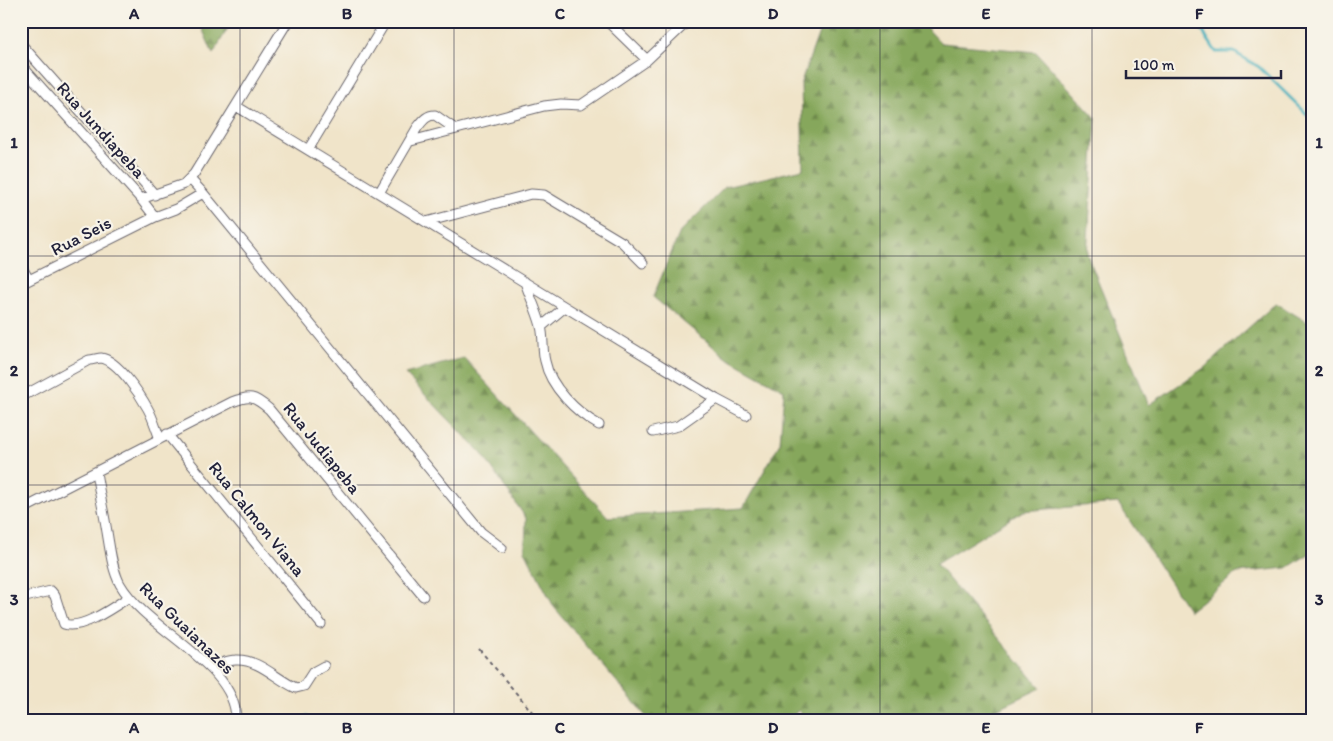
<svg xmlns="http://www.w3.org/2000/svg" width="1333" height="741" viewBox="0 0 1333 741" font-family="Itim,sans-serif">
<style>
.forest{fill:url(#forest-firs);stroke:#54644b}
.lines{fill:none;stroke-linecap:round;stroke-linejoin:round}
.stream{stroke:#3faebb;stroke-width:3}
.minor-casing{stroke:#6a666d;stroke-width:11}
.path{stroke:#6a666d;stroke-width:2;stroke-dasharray:4 4;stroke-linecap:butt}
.minor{stroke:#fff;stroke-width:9}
.grid{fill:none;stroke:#22223b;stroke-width:1;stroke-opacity:0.55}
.labels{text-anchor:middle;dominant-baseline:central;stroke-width:4.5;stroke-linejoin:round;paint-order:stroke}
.street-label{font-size:18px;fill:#22223b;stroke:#f7f3e8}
.neatline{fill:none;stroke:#22223b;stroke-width:2}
.grid-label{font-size:16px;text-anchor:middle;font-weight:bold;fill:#22223b}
</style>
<defs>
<pattern id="forest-firs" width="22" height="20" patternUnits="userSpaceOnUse" patternTransform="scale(1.25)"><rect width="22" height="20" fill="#86a75b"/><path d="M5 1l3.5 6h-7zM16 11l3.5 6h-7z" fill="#6d884c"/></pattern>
</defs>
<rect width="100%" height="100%" fill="#f7f3e8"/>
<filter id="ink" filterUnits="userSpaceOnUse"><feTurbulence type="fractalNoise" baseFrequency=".02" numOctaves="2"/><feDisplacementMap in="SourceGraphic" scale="10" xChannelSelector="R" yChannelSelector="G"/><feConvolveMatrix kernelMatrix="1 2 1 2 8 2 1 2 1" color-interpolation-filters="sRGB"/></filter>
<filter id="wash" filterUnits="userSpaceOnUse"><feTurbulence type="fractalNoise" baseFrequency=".0096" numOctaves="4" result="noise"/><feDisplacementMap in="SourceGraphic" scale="20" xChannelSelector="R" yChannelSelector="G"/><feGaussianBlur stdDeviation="1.12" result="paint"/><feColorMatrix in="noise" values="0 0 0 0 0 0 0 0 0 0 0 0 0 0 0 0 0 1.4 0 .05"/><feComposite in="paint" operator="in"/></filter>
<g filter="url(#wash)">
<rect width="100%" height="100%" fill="#f0e4c9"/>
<path class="forest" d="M199,21h33l-19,33z
M823,21h97l21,22 95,9 60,66 -9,136 62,151 55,-37 72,-65 36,22v227l-25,16 -50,5 -48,38 -71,-108 -95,8 -87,53 105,124 -67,32h-167l-8,-10 -11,10h-139l-95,-113 -29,-56 1,-33 -44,-64 -77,-80 59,-16 144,159 135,-9 37,-65 4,-53 -57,-32 -74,-61 27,-65 45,-45 78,-18 -2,-87z"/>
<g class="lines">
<path class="stream" d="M1196,21l20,31h18l25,15 53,52
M307,717l4,3"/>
</g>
</g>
<g filter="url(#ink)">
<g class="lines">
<g class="minor-casing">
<path id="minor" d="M607,21l40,39
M21,44l134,151
M21,65l120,134 14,18
M236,106l480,293 30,16
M411,141l133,-35 17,-2 20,1 66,-45 41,-39
M308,150l78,-129
M190,179l13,14 278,339 21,16
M379,193l38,-65c5,-6 9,-13 18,-13l20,14
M141,199l43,-15 10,-10 94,-153
M426,222l105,-28 13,1 78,47 21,21
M21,266l8,14
M525,282c5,15 12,29 16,44 3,12 1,24 4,35 5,26 32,52 54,64
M21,284l134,-67 21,-8 27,-16
M541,327l24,-20
M21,397l68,-37c4,0 9,-2 12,-2 17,2 40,38 47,51 5,9 8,20 12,30
M653,432l25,-6 38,-27
M167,434l154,190
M96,472c3,20 8,40 11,60 3,17 5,37 13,52 27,47 117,80 116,136
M21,510l211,-108c18,-7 22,-6 37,7l154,187
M21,598l30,-7 4,5 9,28c18,6 50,-17 65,-27
M209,667c9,-2 18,-7 27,-7 23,-1 40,19 60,28l8,-2 9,-14 11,-6"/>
</g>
<path class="path" d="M479,649l60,71"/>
<use href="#minor" class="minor"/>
</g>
</g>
<path class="grid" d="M240,21v699M454,21v699M666,21v699M880,21v699M1092,21v699M21,256h1291M21,485h1291"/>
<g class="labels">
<g class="street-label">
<text transform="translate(101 130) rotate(48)">Rua Jundiapeba</text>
<text transform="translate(81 236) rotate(-27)">Rua Seis</text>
<text transform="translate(322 448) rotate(51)">Rua Judiapeba</text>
<text transform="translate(257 519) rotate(51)">Rua Calmon Viana</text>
<text transform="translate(187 628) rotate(44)">Rua Guaianazes</text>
</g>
</g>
<rect width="1333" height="741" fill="none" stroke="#f7f3e8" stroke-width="55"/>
<path d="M1126 70v8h155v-8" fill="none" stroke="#22223b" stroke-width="2.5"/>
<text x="1133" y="70" font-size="15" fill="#22223b" stroke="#f7f3e8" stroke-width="4" paint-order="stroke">100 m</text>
<rect x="28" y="28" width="1278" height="686" class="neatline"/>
<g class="grid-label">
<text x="134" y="19">A</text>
<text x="347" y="19">B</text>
<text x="560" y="19">C</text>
<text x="773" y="19">D</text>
<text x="986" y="19">E</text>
<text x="1199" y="19">F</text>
<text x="14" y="148">1</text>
<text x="1319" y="148">1</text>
<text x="14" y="376">2</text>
<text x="1319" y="376">2</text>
<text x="14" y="605">3</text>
<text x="1319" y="605">3</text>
<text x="134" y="733">A</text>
<text x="347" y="733">B</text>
<text x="560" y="733">C</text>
<text x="773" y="733">D</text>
<text x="986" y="733">E</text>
<text x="1199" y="733">F</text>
</g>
</svg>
